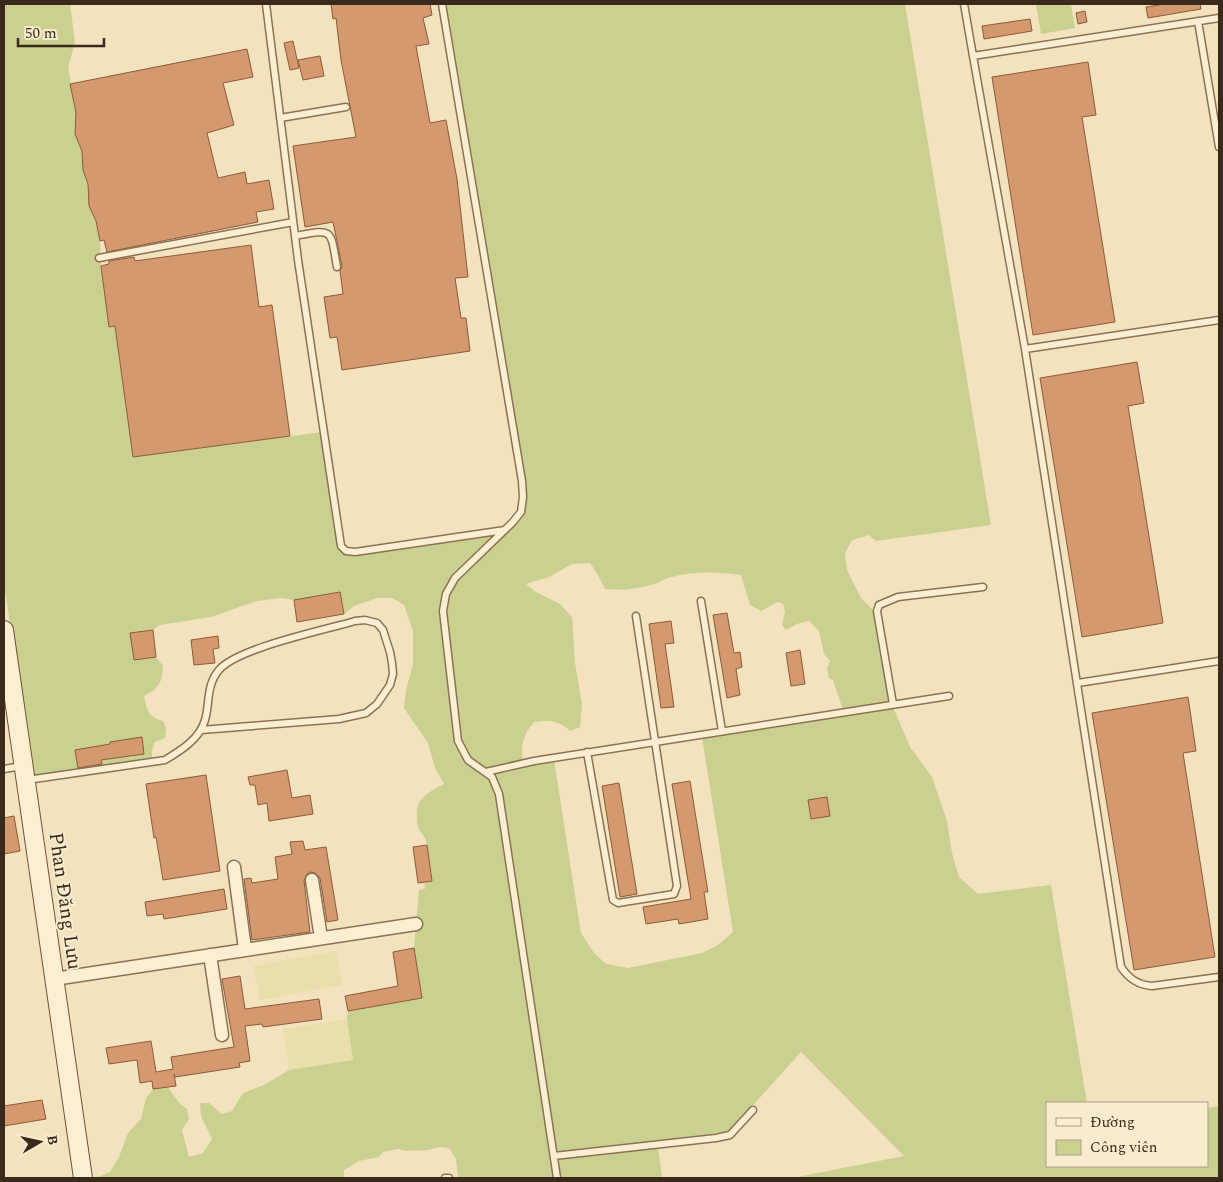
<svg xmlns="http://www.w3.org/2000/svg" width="1223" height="1182" viewBox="0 0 1223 1182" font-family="Spectral,serif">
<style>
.farmland{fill:#e9dfaa}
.green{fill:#cad190}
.building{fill:#d4996f;stroke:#8e5a38}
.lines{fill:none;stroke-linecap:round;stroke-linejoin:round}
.lane-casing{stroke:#8c7254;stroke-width:9}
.street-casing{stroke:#8c7254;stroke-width:15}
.secondary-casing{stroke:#6e5338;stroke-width:20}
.lane{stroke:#fcefd1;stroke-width:6}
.street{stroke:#fcefd1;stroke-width:12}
.secondary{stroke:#fcefd1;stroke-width:18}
.labels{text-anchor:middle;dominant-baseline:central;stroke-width:4;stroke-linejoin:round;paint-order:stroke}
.street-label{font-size:20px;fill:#3a2a1b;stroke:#f9ecce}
</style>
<rect width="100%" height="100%" fill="#f2e2bd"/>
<path class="farmland" d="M336,951l6,34 -82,15 -6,-34z
M347,1019l6,41 -64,10 -6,-41z"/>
<path class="green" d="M4,4h66l5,39 -7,24 8,45 -1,22 7,17 1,19 5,14 12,57 1,25 8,61 6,-1 18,131 189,-25 23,122 152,-20 -53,59 12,149 10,19 25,18 6,15 58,384h-97l-2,-19 -7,-11 -10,-1 -11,3 -22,1 -8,-2 -15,3 -4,5 -20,4 -15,9v8h-249l15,-6 9,-15 9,-24 13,-14 5,-21 7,-9 15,-2 11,16 8,6 2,10 -7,11 7,27 14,-4 9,-14 -11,-23 -1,-13h9l13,11 10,-3 11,-18 21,-8 25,-15 64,-10 -6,-41 1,-8 53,-10 13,-53 5,-58 6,-1c-2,-14 3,-29 2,-43 0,-8 -5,-11 -8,-17 -2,-3 -2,-8 -2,-12 -2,-19 12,-25 27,-33l-9,-16 -7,-25 -24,-35 2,-18 7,-26v-33l-9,-26 -12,-7h-15l-23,8 -10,8 -4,-22 -46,8 -12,-2 -25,3 -46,16 -51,8 -7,5 -22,3 3,26 22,-2 7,9c-1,16 -3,22 -19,30 3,14 4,21 19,25l3,7 -1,10 -10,4 -3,9v9l-120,17 -28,-194z
M444,4h461l86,521 -115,16 -7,-6 -17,5 -7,13 2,17 14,28 13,13 16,91 -47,8 -10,-30 -4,-2 -2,-10 3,-7 -6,-7 -5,-23 -10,-10 -12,3 -11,6 -4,-5 3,-14 -2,-7 -6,-2 -16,9 -11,-6 -9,-30c-23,-3 -46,-4 -69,2 -6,1 -12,5 -18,7 -16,5 -33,7 -49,5l-7,-14 -8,-12 -18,1 -23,13 -23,7 10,8 24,12 12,13 3,46 7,41 -2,23 -10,4c-12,-11 -20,-11 -36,-9 -10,12 -14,22 -11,38l-36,9 -17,-11 -9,-18 -15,-129 3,-16 8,-15 57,-55 12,-30z
M1036,4h35l4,24 -34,6z
M893,707l17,40 22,30 15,44 5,32 7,24 19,17 73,-9 36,218h-40v63h160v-58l12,-2v72h-427l112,-22 -103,-104 -72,80 -173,22 -54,-360 -3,-12 -8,-9 63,-13 27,173 13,20 12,11 22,4 74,-15 16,-8 15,-13 -31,-195z
M658,1147l4,31h-102l-3,-19z"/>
<path class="building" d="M331,4h99l2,11 -9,3 6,26 -13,2 14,77 16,-3 11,59 11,98 -13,1 6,40h5l4,33 -128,19 -5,-33 -7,1 -6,-41 19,-3 -3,-23 2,-5 -9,-44 -28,5 -12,-81 63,-9 -15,-77 -5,-42 -3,1z
M1165,4h35l1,5 -53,9 -2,-11z
M1085,11l2,11 -9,2 -2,-11z
M1030,19l2,12 -48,8 -2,-13z
M293,41l6,27 -9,2 -6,-27z
M247,49l6,28 -30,6 11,42 -27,8 11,45 27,-6 2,12 22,-4 5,29 -18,3 2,10 -151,30 -3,-12 -4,1 -4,-20 -7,-15 -1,-22 -5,-14 -1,-19 -7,-17 1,-22 -6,-28z
M320,56l4,20 -21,4 -5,-20z
M1088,62l8,53 -14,2 33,205 -82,13 -41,-258z
M251,245l8,62 13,-2 18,131 -157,21 -18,-131 -6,1 -8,-61 8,-2v-3l25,-4 1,4z
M1137,362l7,41 -16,3 35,217 -81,14 -42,-259z
M340,592l4,22 -47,8 -3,-22z
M727,613l7,40 6,-1 2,15 -6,2 4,26 -13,3 -14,-83z
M671,621l3,22 -9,1 9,63 -13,1 -12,-84z
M153,630l3,27 -22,3 -4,-27z
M218,636l1,12 -6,1 2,14 -21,2 -3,-25z
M800,650l5,34 -14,2 -5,-33z
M1188,697l8,54 -13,2 32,204 -81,13 -42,-257z
M142,737l2,17 -43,6 1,4 -24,4 -3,-18 35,-6v-2z
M287,770l5,28 18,-3 3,19 -44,7 -2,-18 -9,2 -3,-20h-5l-2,-8z
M206,775l14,96 -57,9 -7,-43 -2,1 -8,-54z
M690,781l18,111h-4l4,27 -29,5 -1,-5 -32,5 -3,-17 48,-8 -19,-115z
M619,783l18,111 -17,3 -18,-111z
M827,797l3,19 -19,3 -3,-19z
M14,816l6,35 -16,3v-36z
M303,841l2,9 21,-3 12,73 -11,2 -7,-44 -5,-5 -5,-1 -3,2 -3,7 6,51 -58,8 -8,-61 7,-1 1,5 26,-4 -3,-22 17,-3 -2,-12z
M427,845l5,36 -14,2 -5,-36z
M224,889l3,20 -63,10 -1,-5 -16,2 -2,-14z
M414,948l8,50 -74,13 -3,-15 53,-10 -5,-34z
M240,976l5,33 74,-10 3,20 -59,8 -1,-3 -17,2 5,35 -11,2 1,4 -65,10 -1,-3 2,12 -23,3 -1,-8 -12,2 -3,-23 -28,4 -3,-16 45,-7 5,31 17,-3 -2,-12 63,-10 -12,-68z
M42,1100l4,19 -42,7v-20z"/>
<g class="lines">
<g class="lane-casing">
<path id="lane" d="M266,4l32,256 43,286 5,5 9,1 150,-22
M442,4l80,477 1,16 -2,15 -9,11 -57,55 -9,16 -3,17 15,130 10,19 24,17 7,17 58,384
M964,4l9,52
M1219,18l-246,38 52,293 96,618c8,12 17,18 31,19l67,-9
M1198,21l21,126
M280,118l66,-11
M295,236c39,-7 35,-8 42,31
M99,258l194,-36
M1025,349l194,-29
M701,601l21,130
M1078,683l141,-22
M893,704l-16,-93 2,-6 19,-8 85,-10
M587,752l26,148 5,3 56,-9 3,-8 -41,-270
M4,769l18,-3
M486,772l48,-11 415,-65
M27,780l138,-20c15,-9 35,-21 40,-40 5,-17 1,-35 14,-50 18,-22 106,-40 136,-49l10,-1 12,3 6,7 7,22 2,11 1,11 -3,11 -13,19 -11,9 -27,6 -138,11
M554,1156l162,-18 14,-3 23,-25
M445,1178h4"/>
</g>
<g class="street-casing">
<path id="street" d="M234,867l11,82
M312,880l9,58
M210,955l12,80
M54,979l362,-55"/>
</g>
<g class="secondary-casing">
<path id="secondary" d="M4,630l79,548"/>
</g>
<use href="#lane" class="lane"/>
<use href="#street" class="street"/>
<use href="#secondary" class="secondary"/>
</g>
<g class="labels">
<g class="street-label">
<text transform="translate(65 901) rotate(82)">Phan Đăng Lưu</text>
</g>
</g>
<rect width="1223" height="1182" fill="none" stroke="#3a2a1b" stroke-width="10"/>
<rect x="1046" y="1102" width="162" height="65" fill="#f9ecce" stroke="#ad9e86"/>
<rect x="1056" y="1118" width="25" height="8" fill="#fcefd1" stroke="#ad9e86"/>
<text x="1090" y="1127" font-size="15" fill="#3a2a1b">Đường</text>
<rect x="1056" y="1140" width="25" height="15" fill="#cad190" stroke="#ad9e86"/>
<text x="1090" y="1152" font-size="15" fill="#3a2a1b">Công viên</text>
<g transform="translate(40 1142) rotate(81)" stroke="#f9ecce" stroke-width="4" paint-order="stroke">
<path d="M0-4L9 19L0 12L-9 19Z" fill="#3a2a1b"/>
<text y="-8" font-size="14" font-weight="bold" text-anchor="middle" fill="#3a2a1b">B</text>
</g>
<path d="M18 38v8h86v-8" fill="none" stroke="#3a2a1b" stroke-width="2.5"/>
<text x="25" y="38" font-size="15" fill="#3a2a1b" stroke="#f9ecce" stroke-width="4" paint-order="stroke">50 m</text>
</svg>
